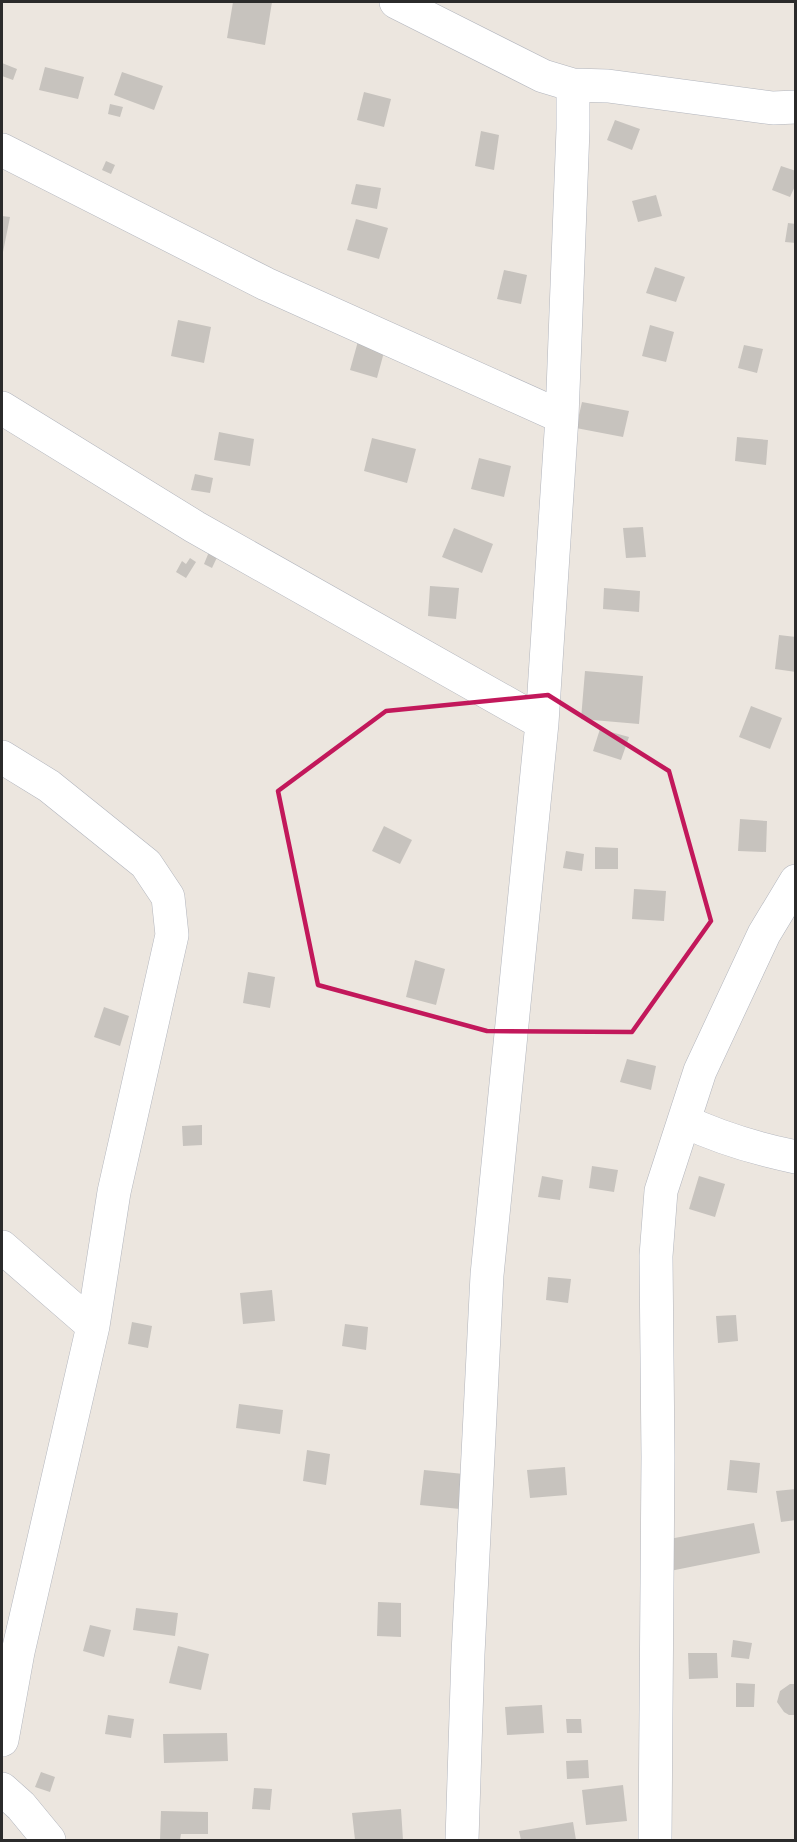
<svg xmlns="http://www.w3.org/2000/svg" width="797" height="1842" viewBox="0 0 797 1842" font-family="Cabin,sans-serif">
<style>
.building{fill:#c7c3be}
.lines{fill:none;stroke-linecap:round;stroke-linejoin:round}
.street-casing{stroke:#b2b5bd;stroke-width:34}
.street{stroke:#fff;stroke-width:33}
.marked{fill:none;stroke:#c2185b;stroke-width:4.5;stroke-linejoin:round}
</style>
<rect width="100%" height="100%" fill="#ece6df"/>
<path class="building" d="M233,2h39l-7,43 -38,-7z
M2,63l15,6 -4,11 -11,-4z
M45,67l39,10 -6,22 -39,-9z
M122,72l41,14 -9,24 -40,-15z
M364,92l27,7 -7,28 -27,-7z
M110,104l13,3 -3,10 -12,-3z
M615,120l25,9 -8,21 -25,-10z
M481,131l18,4 -5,35 -19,-4z
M106,161l9,4 -4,9 -9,-4z
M781,166l15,5v13l-6,13 -18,-7z
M356,184l25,4 -4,21 -26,-5z
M656,195l6,21 -24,6 -6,-21z
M2,216l8,1 -7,35h-1z
M356,219l32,9 -9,31 -32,-9z
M788,223l8,1v19l-11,-1z
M655,267l30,10 -9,25 -30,-9z
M504,270l23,5 -6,29 -24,-5z
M178,320l33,7 -7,36 -33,-7z
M650,325l24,7 -8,30 -24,-6z
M360,334l27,7 -10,37 -27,-8z
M744,345l19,4 -6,24 -19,-5z
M582,402l47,9 -6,26 -47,-9z
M219,432l35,7 -4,27 -36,-6z
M737,437l31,3 -2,25 -31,-4z
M372,438l44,11 -9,34 -43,-12z
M479,458l32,8 -7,31 -33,-8z
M195,474l18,4 -3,15 -19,-3z
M643,527l3,30 -20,1 -3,-30z
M454,528l39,16 -11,29 -40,-16z
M211,547l9,4 -8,17 -8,-4z
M190,558l6,4 -10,16 -10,-6 6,-11 4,3z
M430,586l29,2 -3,31 -28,-3z
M604,588l36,3 -1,21 -36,-3z
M779,635l17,2v35l-21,-3z
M585,671l58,5 -4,48 -58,-5z
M751,706l31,12 -12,31 -31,-12z
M600,729l29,8 -8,23 -28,-9z
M740,819l27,2 -1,31 -28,-1z
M384,826l28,14 -12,24 -28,-13z
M595,847l23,1v21h-23z
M566,851l18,3 -2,17 -19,-3z
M634,889l32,2 -2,30 -32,-2z
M415,960l30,9 -9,36 -30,-8z
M248,972l27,5 -5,31 -27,-5z
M104,1007l25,9 -9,30 -26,-9z
M627,1059l29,7 -5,24 -31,-8z
M202,1125v20l-19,1 -1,-20z
M592,1166l26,4 -4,22 -25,-4z
M542,1176l21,4 -3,20 -22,-3z
M699,1176l26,8 -10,33 -26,-8z
M548,1277l23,2 -3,24 -22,-3z
M272,1290l3,31 -32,3 -3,-31z
M736,1315l2,26 -20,2 -2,-27z
M132,1322l20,4 -4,22 -20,-4z
M345,1324l23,3 -2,23 -24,-4z
M239,1404l44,6 -3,24 -44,-6z
M307,1450l23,4 -4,31 -23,-4z
M730,1460l30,3 -3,30 -30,-3z
M565,1467l2,28 -37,3 -3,-28z
M424,1470l40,4 -4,35 -40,-4z
M796,1489v31l-15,2 -5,-31z
M754,1523l6,30 -90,18 -6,-31z
M378,1602l23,1v34l-24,-1z
M136,1608l42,5 -3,23 -42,-6z
M90,1625l21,5 -7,27 -21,-6z
M733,1640l19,3 -3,16 -18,-2z
M178,1646l31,8 -8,36 -32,-7z
M688,1653h29l1,25 -29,1z
M736,1683l19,1 -1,23h-18z
M790,1684h6v31h-7l-5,-3 -7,-10 3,-11z
M542,1705l2,28 -37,2 -2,-28z
M108,1715l26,4 -3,19 -26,-4z
M566,1719h15l1,14h-15z
M227,1733l1,28 -64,2 -1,-29z
M588,1760l1,18 -22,1 -1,-18z
M41,1772l14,5 -5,15 -15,-5z
M623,1785l4,36 -41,4 -4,-35z
M254,1788l18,1 -2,21 -18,-1z
M401,1809l2,31h-48l-3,-27z
M161,1811l47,1v22h-27l-1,6h-20z
M573,1822l3,18h-55l-2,-9z"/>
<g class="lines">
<g class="street-casing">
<path id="street" d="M396,2l147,74 30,9 35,1 165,22 23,-1
M2,150l264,134 296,133
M2,408l193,119 347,196
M2,757l47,29 97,78 22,33 4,38 -58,257 -21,134 -75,326 -16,88
M684,1121c36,17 73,28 112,36
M2,1247l91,79
M2,1789l19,17 28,34
M462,1840l6,-186 19,-379 55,-552 20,-306 11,-288v-44
M655,1840l3,-383 -2,-201 5,-65 39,-120 64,-137 32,-53"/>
</g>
<use href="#street" class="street"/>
</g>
<path class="marked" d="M548,695l121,76 42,150 -79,111 -145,-1 -169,-46 -40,-194 108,-80z"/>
<rect width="797" height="1842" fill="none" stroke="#2b2b2b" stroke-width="6"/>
</svg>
